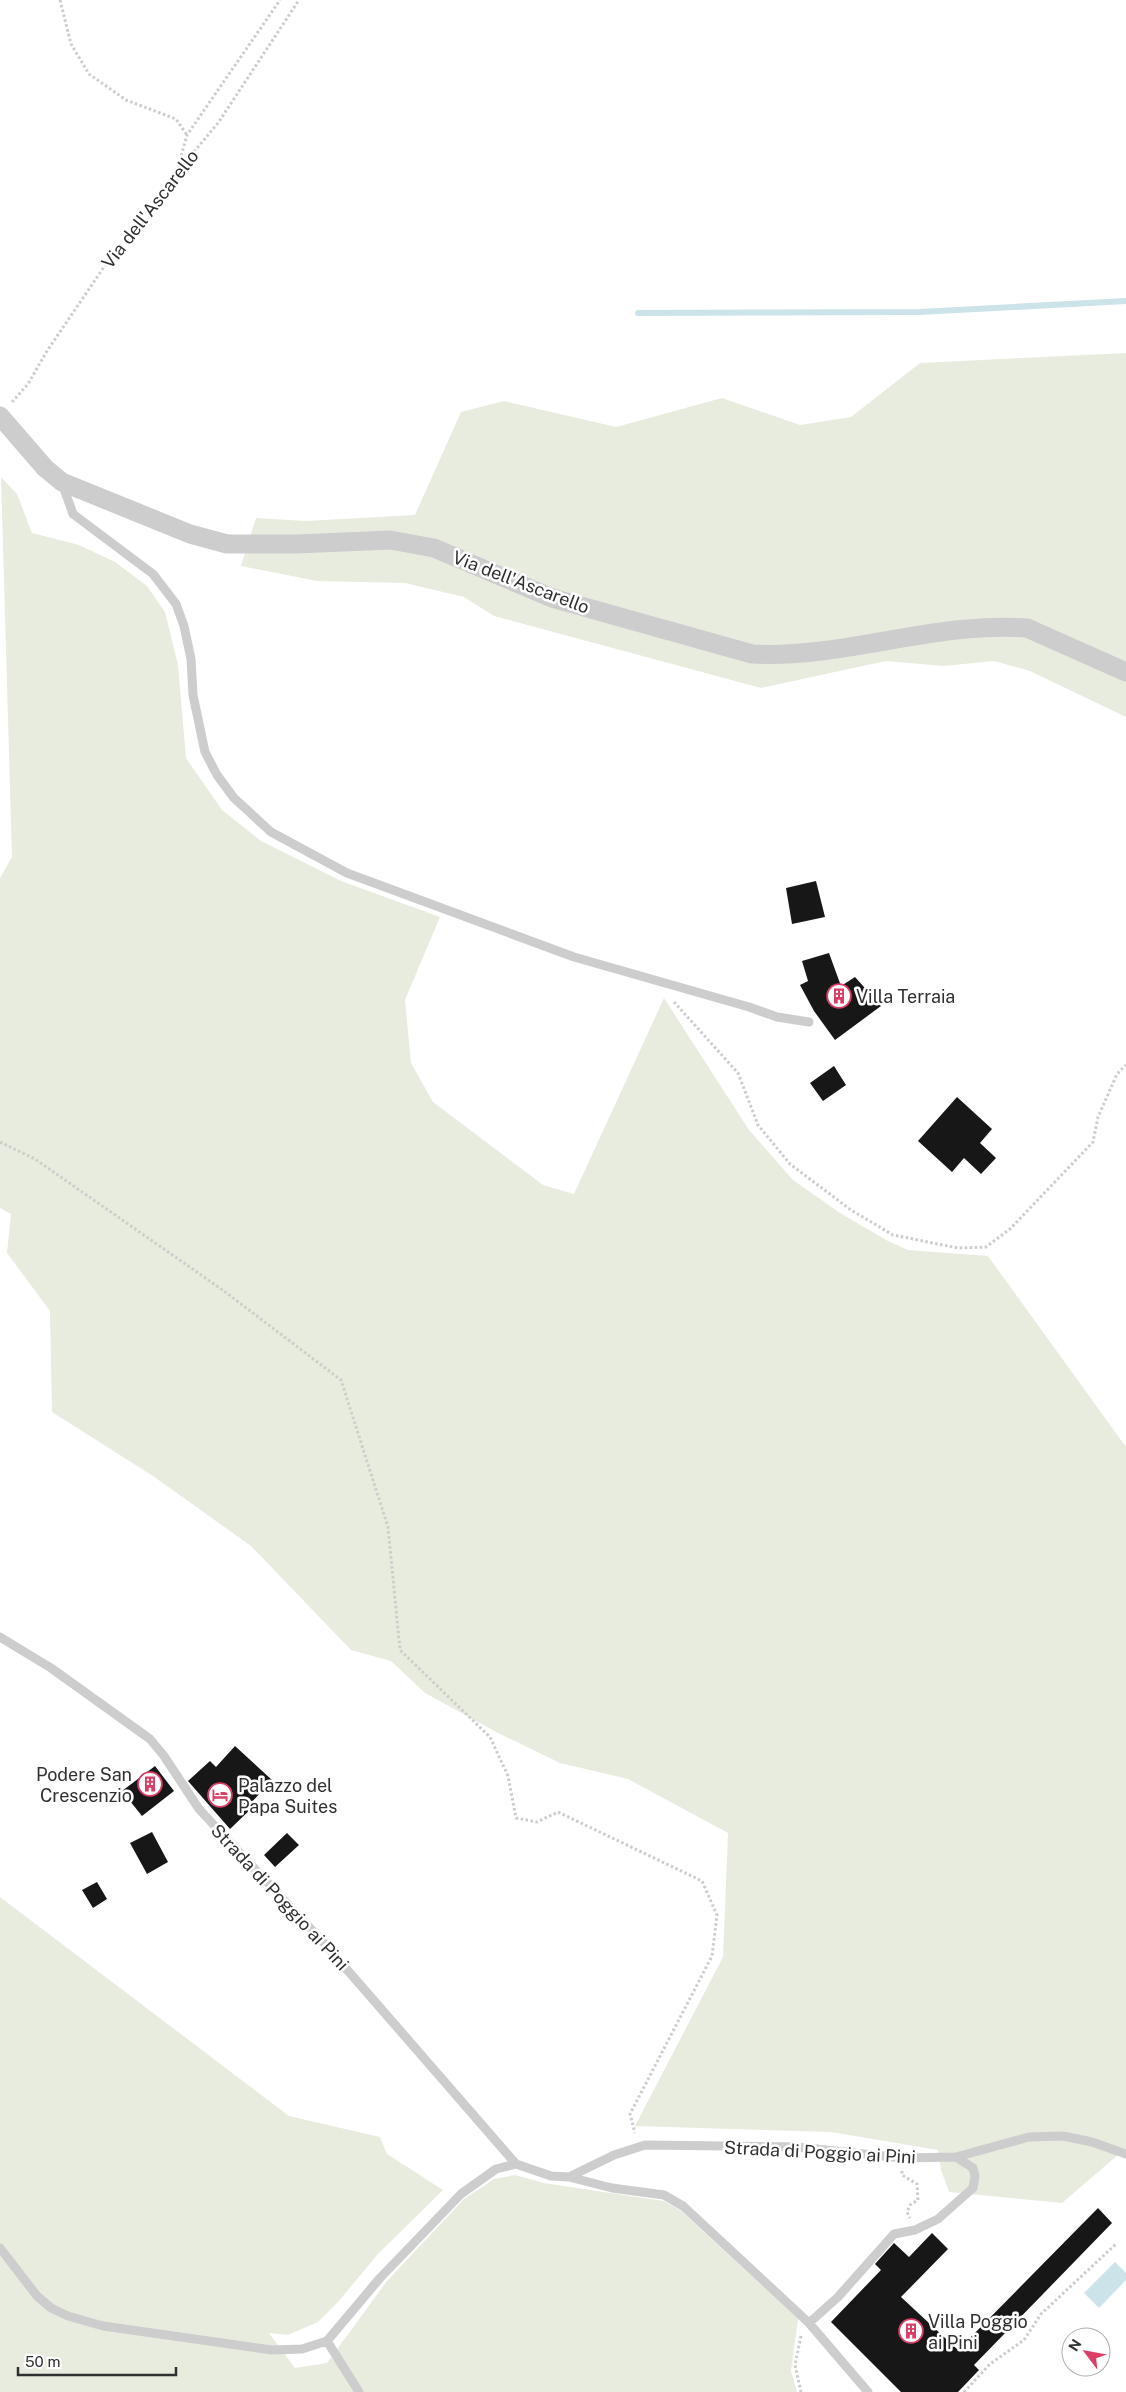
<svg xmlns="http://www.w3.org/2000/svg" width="1126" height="2392" viewBox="0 0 1126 2392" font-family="'Public Sans',sans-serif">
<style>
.green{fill:#e8ecde}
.water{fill:#cce3ea}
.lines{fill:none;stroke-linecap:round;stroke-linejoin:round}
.stream{stroke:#cce3ea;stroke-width:6}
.building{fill:#171717}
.path{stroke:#cdcdcd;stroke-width:3;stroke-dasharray:2.5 2.5;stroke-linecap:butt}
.lane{stroke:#cdcdcd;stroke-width:9}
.street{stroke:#cdcdcd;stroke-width:19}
.labels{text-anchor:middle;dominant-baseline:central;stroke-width:5;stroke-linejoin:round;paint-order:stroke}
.street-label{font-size:18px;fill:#303030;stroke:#fff}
.poi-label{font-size:18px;fill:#303030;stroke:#fff;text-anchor:start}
</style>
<rect width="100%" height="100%" fill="#fff"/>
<path class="green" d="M1126,353v364l-96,-46 -36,-10 -51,5 -57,-5 -125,27 -267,-72 -30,-19 -59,-14 -88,-2 -76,-15 15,-48 50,3 109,-6 46,-103 43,-11 112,26 106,-29 78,27 51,-8 69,-54z
M1,477l16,17 15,39 47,12 36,17 32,24 18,26 13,53 8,93 36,52 39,31 80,40 99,36 -35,83 6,63 22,39 110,83 31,9 90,-196 85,132 44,50 47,33 46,27 22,10 80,6 138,191v701l-64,55 -113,-11 -8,-22 -3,-20 -107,-18 -196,-6 88,-169 5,-124 -100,-54 -68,-16 -62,-30 -73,-40 -34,-32 -40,-11 -100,-104 -98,-70 -101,-64 -2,-101 -43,-58 4,-39 -11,-6v-330l12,-21z
M0,1897l289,219 91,21 7,17 56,36 -65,64 -40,48 -20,20 -30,13 -19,-2 26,35 32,-5 60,-82 77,-82 30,-20 21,-4 29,8 120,18 16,9 118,109 -7,52 6,21h-797z"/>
<path class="water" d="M1115,2262l11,11v7l-27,28 -15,-15z"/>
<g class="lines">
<path class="stream" d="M638,313l282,-1 206,-11"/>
</g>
<path class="building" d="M816,881l9,36 -33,7 -6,-36z
M829,953l12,33 14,-9 26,29 -46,34 -21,-29 -14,-26 8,-4 -6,-20z
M834,1066l12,19 -23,16 -13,-18z
M957,1097l35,32 -12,14 16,15 -15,16 -17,-16 -12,14 -34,-31z
M235,1746l37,34 -22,24 3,3 -23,22 -42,-48 22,-20 6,6z
M155,1766l19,25 -32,25 -20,-25z
M152,1832l16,30 -21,12 -17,-31z
M287,1833l12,12 -24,22 -11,-12z
M97,1882l10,17 -14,9 -11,-18z
M1098,2208l14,15 -138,142 5,5 -21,22h-57l-70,-70 50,-52 -6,-6 19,-21 15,14 23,-24 16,16 -47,48 57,53z"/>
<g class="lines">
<path class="path" d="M60,0l11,44 18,30 37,26 50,19 11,16
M177,170l10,-35 93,-135
M12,402l16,-18 19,-33 61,-90 45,-60 65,-78 81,-123
M674,1002l64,71 20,52 32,39 61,46 42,25 65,13 28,-1 24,-18 83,-87 5,-25 19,-43 9,-9
M0,1142l35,17 189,132 117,89 47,147 12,123 90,87 18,39 8,42 21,4 21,-10 144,69 15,34 -5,41 -82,158 5,19
M902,2171v4l15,9 1,16 -8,5 -3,7 3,6
M801,2336l-6,29 6,27
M964,2392l26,-28 34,-24 17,-26 76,-71"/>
<path class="lane" d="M62,483l11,31 80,60 23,30 8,22 7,33 2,36 12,57 12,23 17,23 37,34 76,41 227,84 175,50 28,10 32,5
M0,1637l51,31 99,71 14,17 35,53 124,133 193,222
M569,2177l43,11 52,7 19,11 126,117 59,69
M0,2248l37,48 14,12 17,8 35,10 169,24 30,-1 25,-8 53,-63 81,-84 35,-25 20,-5 35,12 18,1 45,-22 31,-10 152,2 105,11 54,-1 73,-20 34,-1 29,6 34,12
M809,2323l29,-26 56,-63 21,-4 23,-11 35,-31 2,-12 -2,-8 -17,-11
M327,2341l32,51"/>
<path class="street" d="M0,416l45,52 17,14 128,52 37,10h69l94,-4 44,8 118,50 200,56c92,5 182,-33 275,-26l99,44"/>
</g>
<defs>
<g id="building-ring" transform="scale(1.25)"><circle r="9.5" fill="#fff" stroke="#da3e64" stroke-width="1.5"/><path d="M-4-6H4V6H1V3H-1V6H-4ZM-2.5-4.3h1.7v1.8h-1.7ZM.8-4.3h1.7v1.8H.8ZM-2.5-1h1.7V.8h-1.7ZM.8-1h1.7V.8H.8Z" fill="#da3e64"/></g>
<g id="hotel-ring" transform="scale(1.25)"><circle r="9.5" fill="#fff" stroke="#da3e64" stroke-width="1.5"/><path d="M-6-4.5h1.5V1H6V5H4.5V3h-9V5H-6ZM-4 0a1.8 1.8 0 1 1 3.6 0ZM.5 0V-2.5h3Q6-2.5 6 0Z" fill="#da3e64"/></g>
</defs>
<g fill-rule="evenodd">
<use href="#building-ring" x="839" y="996"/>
<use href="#building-ring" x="150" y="1784"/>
<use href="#hotel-ring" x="220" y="1795"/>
<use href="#building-ring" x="911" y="2331"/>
</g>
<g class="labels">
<g class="street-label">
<text transform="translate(150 209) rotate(-52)">Via dell'Ascarello</text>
<text transform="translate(521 582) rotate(21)">Via dell'Ascarello</text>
<text transform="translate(280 1897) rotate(47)">Strada di Poggio ai Pini</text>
<text transform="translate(820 2152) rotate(3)">Strada di Poggio ai Pini</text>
</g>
<g class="poi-label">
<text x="856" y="996">Villa Terraia</text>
<text x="132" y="1774" text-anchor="end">Podere San<tspan x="132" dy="21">Crescenzio</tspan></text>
<text x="238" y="1785">Palazzo del<tspan x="238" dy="21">Papa Suites</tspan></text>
<text x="928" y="2321">Villa Poggio<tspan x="928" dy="21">ai Pini</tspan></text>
</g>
</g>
<g transform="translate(1086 2352) rotate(302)"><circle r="24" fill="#ffffff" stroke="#acacac"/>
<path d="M0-4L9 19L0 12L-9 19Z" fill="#da3e64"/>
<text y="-8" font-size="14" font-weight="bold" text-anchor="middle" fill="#303030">N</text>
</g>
<path d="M18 2367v8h158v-8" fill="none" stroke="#303030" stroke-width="2.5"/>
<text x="25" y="2367" font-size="15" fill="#303030" stroke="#ffffff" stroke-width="4" paint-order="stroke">50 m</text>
</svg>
